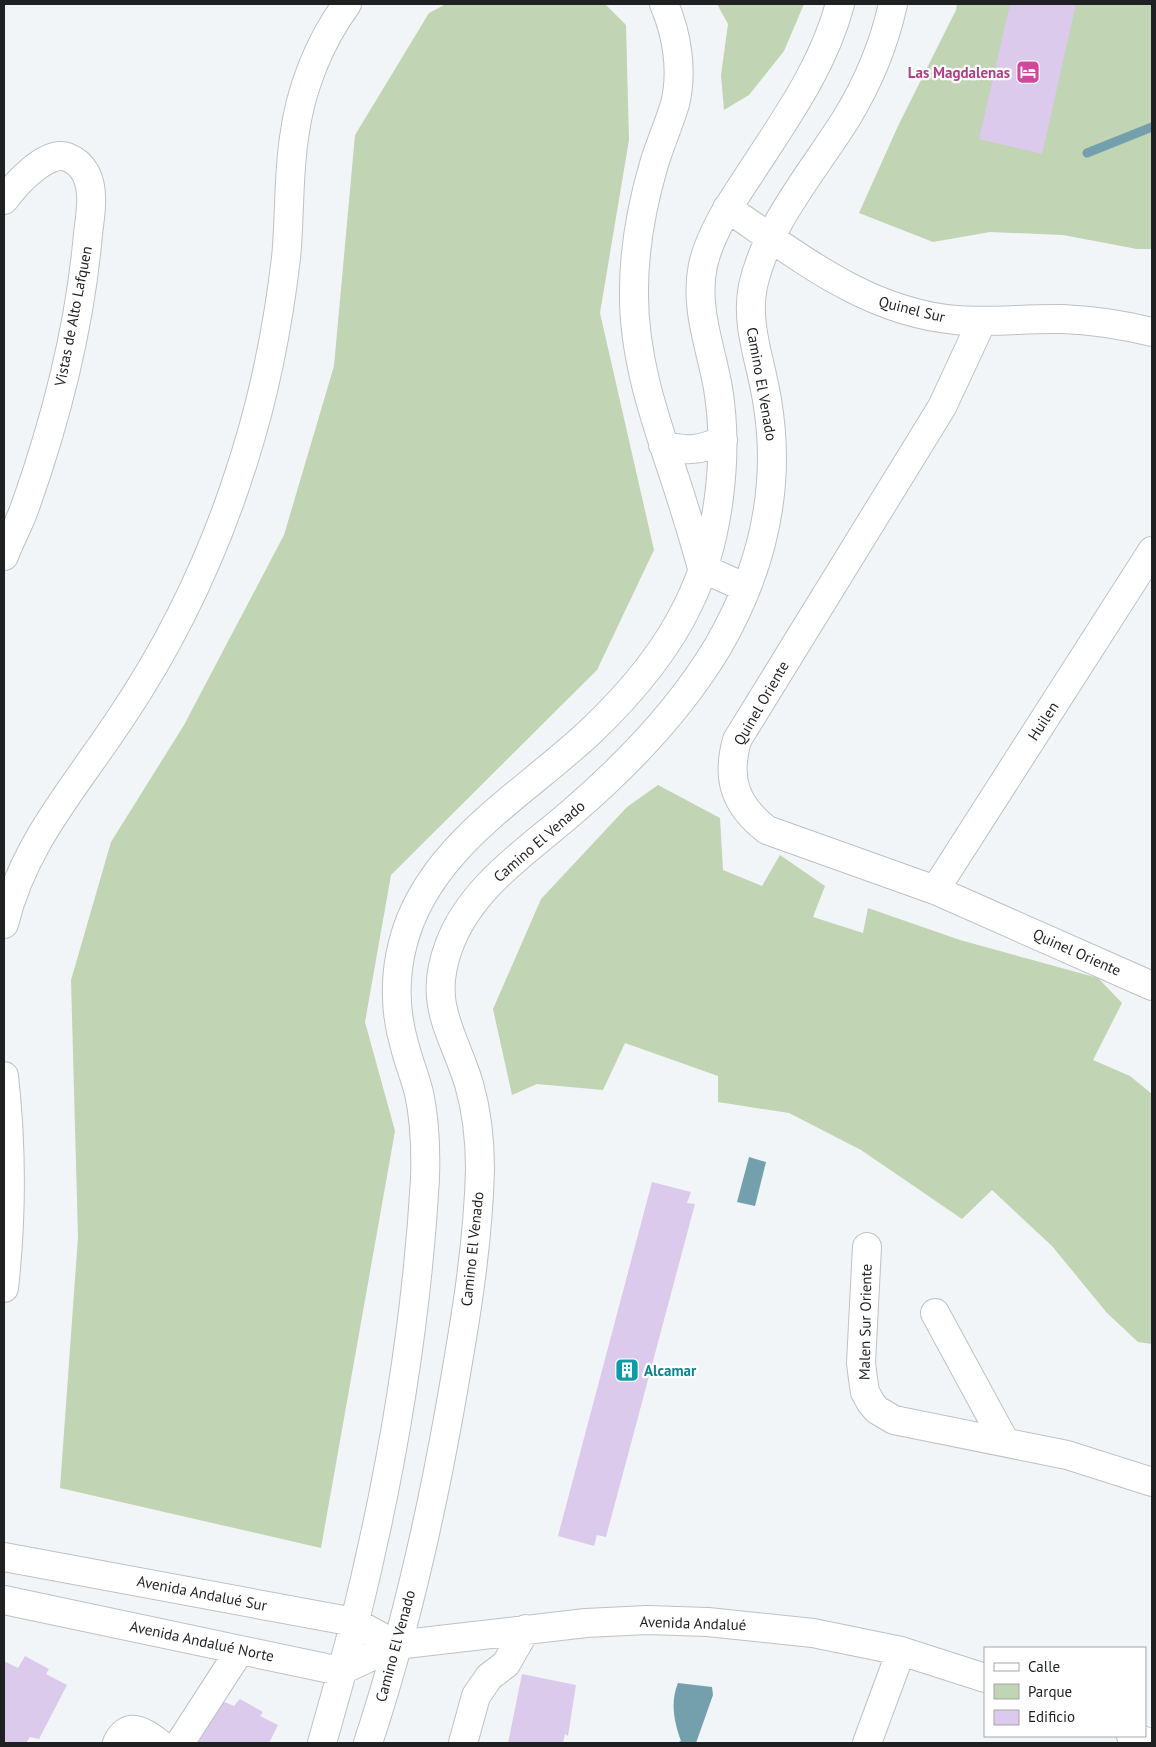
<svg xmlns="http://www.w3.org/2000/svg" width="1156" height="1747" viewBox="0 0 1156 1747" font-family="'PT Sans',sans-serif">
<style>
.green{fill:#c1d4b3}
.water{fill:#74a0ae}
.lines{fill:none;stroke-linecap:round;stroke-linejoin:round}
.stream{stroke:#74a0ae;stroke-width:9}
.building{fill:#dccaed}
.minor-casing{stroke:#bec1c3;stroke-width:30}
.minor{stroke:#fff;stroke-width:28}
.labels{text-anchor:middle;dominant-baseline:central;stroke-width:4.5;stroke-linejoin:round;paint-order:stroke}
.hotel-label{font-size:15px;font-weight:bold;fill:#b23c85;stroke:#fff;text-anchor:end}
.street-label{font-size:15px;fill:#1f2021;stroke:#fff}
.culture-label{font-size:15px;font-weight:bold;fill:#0d838f;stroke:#fff;text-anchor:start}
</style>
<rect width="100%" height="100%" fill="#f2f5f7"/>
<path class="green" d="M446,4h159l21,21 3,115 -29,173 54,237 -57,120 -206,205 -26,147 30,109 -74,417 -261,-60 18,-251 -7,-257 40,-138 73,-117 100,-190 50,-169 21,-231 74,-122z
M717,4h87l-20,47 -35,44 -25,15 -3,-35 7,-51z
M957,4h195v245h-15l-74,-14 -73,-3 -57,10 -74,-29 39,-87 58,-116z
M658,785l62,33 3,52 39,16 18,-31 45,31 -12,31 50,16 5,-25 92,32 138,38 24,25 -29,57 37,16 22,18v250l-14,-2 -31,-29 -55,-67 -60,-56 -30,29 -101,-69 -72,-37 -71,-11v-26l-93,-33 -22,47 -66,-6 -25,11 -19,-86 48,-110 86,-92z"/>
<path class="water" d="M749,1157l17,5 -11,44 -18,-4z
M678,1683l34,4 1,8 -17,48h-20l5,-2c-7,-19 -11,-39 -3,-58z"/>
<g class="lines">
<path class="stream" d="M1087,153l65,-26"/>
</g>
<path class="building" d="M1010,4h66l-34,150 -63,-15z
M652,1182l39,10 -4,11 8,1 -89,333 -9,-2 -3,11 -36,-10z
M25,1656l24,13 -3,5 21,11 -28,54 -9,-2 -4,6h-22v-82l14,7z
M522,1674l54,11 -8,51 -3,-2 -2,9h-55z
M215,1698l19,8 6,-7 23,13 -3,4 18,9 -9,18h-80z"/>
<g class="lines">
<g class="minor-casing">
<path id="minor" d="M664,4c13,30 19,67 11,100 -6,20 -15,40 -21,60 -12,41 -20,84 -20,127 -1,66 21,128 42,191 9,28 18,57 26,86l44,20
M4,200c11,-15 42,-50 63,-43 8,3 15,9 19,17 9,18 4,42 2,60 -8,92 -32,186 -63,273 -6,17 -15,33 -21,49
M727,208c73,49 139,104 229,112 35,3 71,-2 106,-1 30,1 61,6 90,13
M982,321l-40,86 -205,333c-11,39 -2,65 30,90l168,60 217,96
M663,445c23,7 39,5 60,-5
M935,890l217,-339
M4,924c20,-82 73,-139 118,-208 53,-79 94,-167 122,-257 21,-66 34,-133 42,-201 4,-40 2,-81 8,-120 6,-48 25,-96 53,-134
M4,1076c8,72 8,140 0,212
M867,1247l-6,116 2,16 2,13 6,11 6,7 17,10 173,35 85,27
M935,1313l70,129
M4,1557l350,65 42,23
M4,1600l336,71 56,-26 190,-22 61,-3 61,2 105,11 88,18 84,27
M1131,1736l19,7
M117,1743c11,-23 27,-11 42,0
M180,1743l60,-93
M322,1743c53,-182 92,-374 103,-564 1,-29 0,-58 -6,-86 -4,-16 -10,-30 -14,-46 -10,-33 -11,-70 -2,-104 24,-95 120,-148 187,-211 39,-37 76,-80 99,-129 30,-61 40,-148 29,-215 -7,-40 -24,-81 -15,-123 8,-34 29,-64 48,-93 35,-54 72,-105 89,-168
M368,1743c36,-109 62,-223 82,-335 14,-79 28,-159 30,-239 0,-29 -3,-57 -11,-85 -16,-52 -42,-80 -20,-138 21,-58 78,-95 122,-133 56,-48 108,-102 146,-165 45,-77 65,-160 50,-248 -6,-38 -22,-76 -14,-114 13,-60 61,-116 93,-167 22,-36 38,-74 47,-115
M463,1743l13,-47 13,-19 17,-13 20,-35
M867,1743l34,-92"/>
</g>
<use href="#minor" class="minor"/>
</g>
<defs>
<g id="hotel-square" transform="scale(1.25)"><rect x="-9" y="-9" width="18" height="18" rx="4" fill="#d1479c" stroke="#fff"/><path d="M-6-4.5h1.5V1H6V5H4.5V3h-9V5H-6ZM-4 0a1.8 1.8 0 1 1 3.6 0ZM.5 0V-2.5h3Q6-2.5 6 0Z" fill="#fff"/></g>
<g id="building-square" transform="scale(1.25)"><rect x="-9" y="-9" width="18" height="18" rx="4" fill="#0f9aa8" stroke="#fff"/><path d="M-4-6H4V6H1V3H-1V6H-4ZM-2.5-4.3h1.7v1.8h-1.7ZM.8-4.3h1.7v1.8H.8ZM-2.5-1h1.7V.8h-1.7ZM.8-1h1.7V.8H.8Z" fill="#fff"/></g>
</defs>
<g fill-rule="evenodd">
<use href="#hotel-square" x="1028" y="72"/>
<use href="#building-square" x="627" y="1370"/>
</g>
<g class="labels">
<g class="hotel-label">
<text x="1010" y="72">Las Magdalenas</text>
</g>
<g class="street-label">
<text transform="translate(912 309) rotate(14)">Quinel Sur</text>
<text transform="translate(73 316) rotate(-79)">Vistas de Alto Lafquen</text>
<text transform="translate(762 384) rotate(80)">Camino El Venado</text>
<text transform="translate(761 703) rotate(-60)">Quinel Oriente</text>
<text transform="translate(1043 721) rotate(-57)">Huilen</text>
<text transform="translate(539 841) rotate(-41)">Camino El Venado</text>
<text transform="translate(1077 952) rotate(24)">Quinel Oriente</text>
<text transform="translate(472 1249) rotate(-84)">Camino El Venado</text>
<text transform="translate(865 1322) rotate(-89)">Malen Sur Oriente</text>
<text transform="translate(202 1593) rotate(11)">Avenida Andalué Sur</text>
<text transform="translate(693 1623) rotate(2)">Avenida Andalué</text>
<text transform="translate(202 1641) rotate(12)">Avenida Andalué Norte</text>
<text transform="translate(395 1646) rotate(-75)">Camino El Venado</text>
</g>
<g class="culture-label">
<text x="644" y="1370">Alcamar</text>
</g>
</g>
<rect width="1156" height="1747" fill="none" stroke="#1f2021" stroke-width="10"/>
<rect x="984" y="1647" width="162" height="90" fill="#ffffff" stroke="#a5a6a6"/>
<rect x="994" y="1663" width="25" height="8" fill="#ffffff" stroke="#a5a6a6"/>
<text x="1028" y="1672" font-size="15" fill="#1f2021">Calle</text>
<rect x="994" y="1684" width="25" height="15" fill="#c1d4b3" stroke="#a5a6a6"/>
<text x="1028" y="1697" font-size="15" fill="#1f2021">Parque</text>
<rect x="994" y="1710" width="25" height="15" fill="#dccaed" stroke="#a5a6a6"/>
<text x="1028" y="1722" font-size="15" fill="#1f2021">Edificio</text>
</svg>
